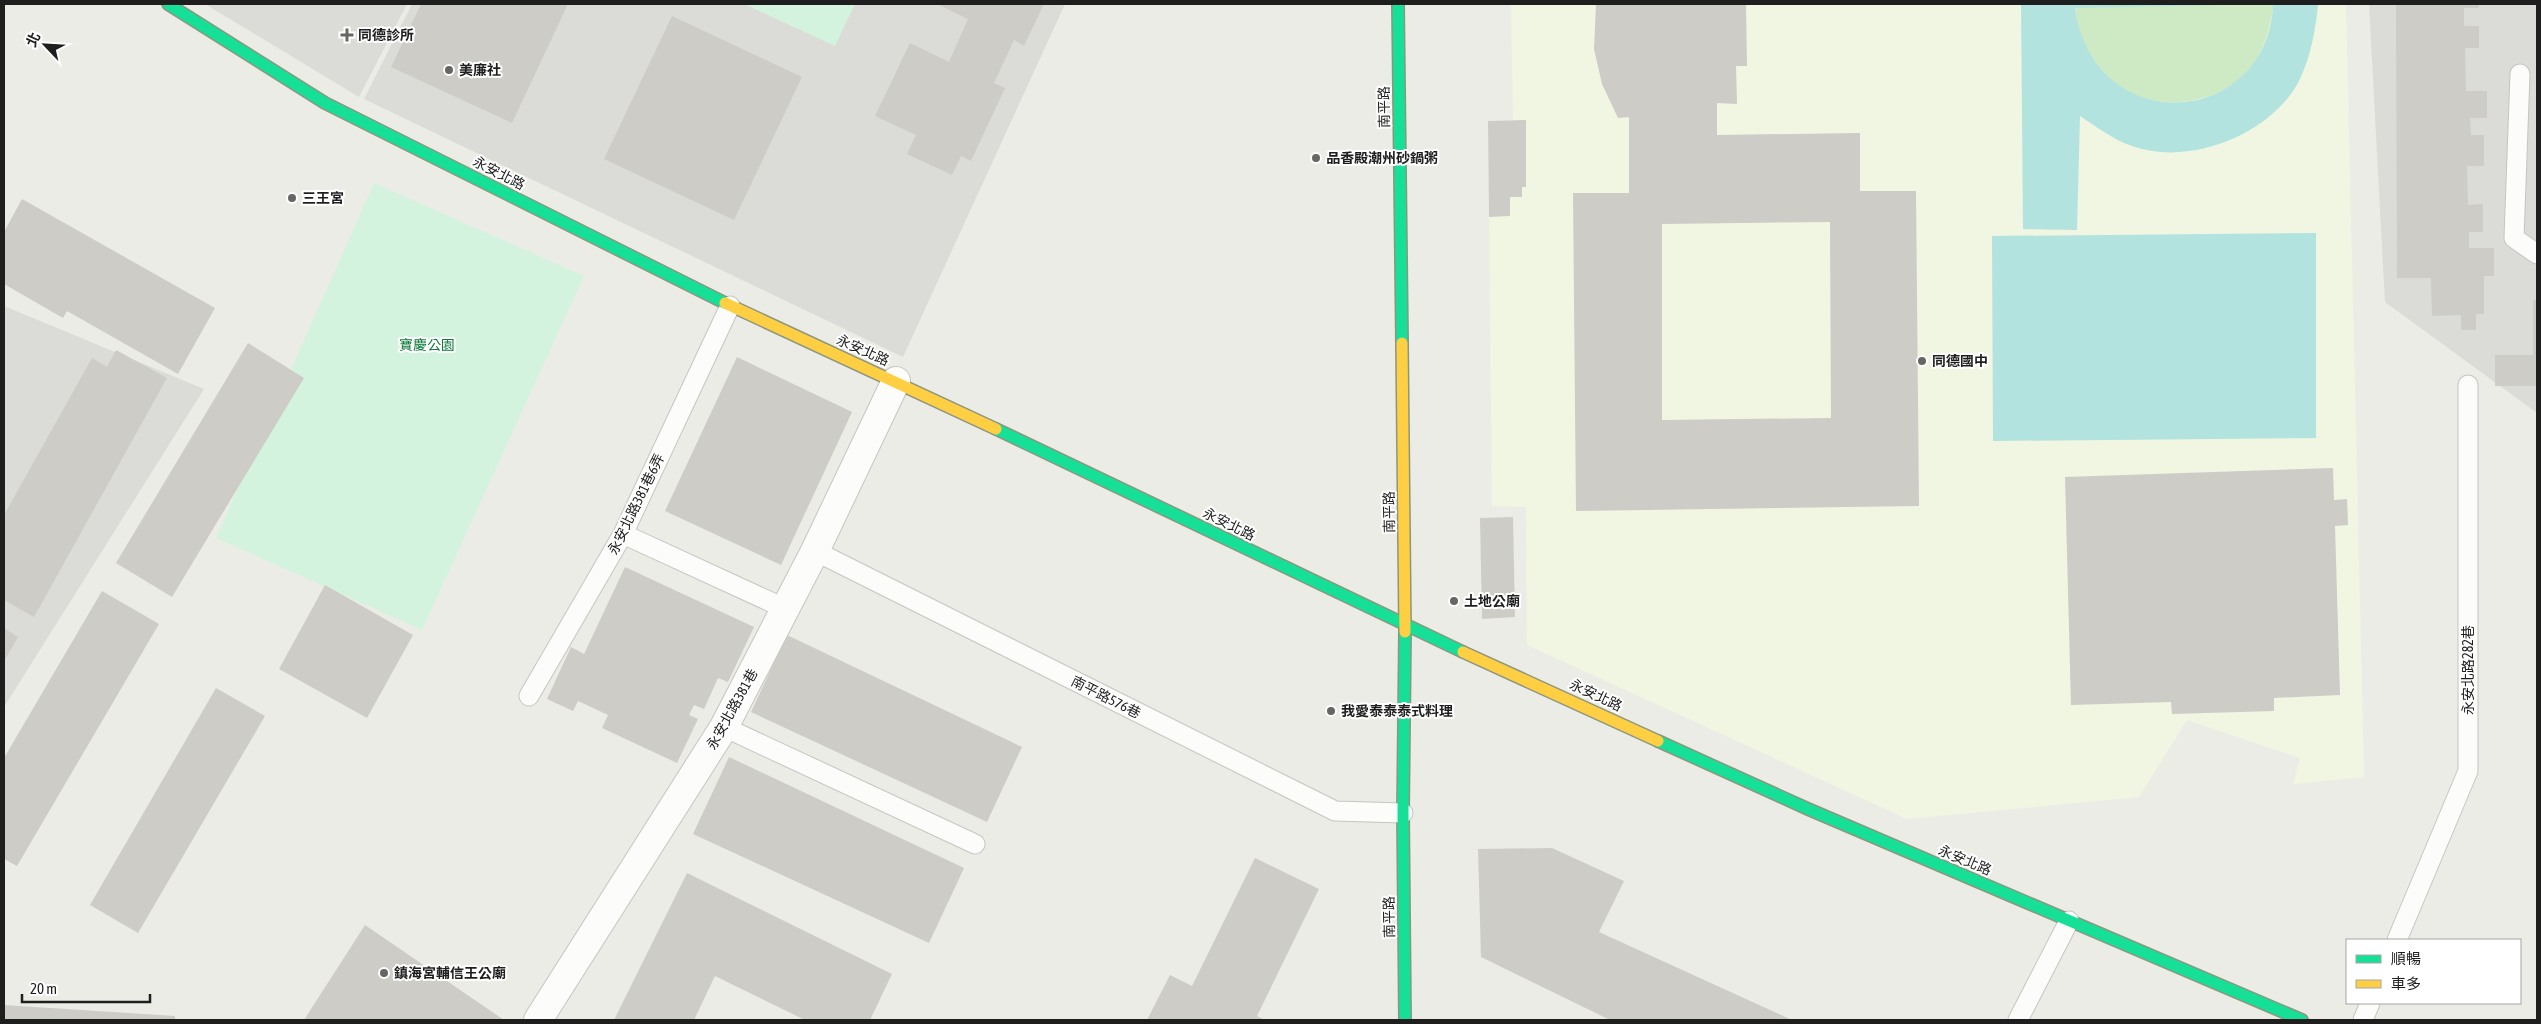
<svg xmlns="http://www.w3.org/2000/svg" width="2541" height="1024" viewBox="0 0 2541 1024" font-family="'Asap Condensed','Noto Sans TC',sans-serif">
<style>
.residential{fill:#dbdbd7}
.education{fill:#f0f6e1}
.grass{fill:#cdeac5}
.park{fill:#d4f3de}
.pitch{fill:#b2e3de;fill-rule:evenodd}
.building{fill:#cdccc7;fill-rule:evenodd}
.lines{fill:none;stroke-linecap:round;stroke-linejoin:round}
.lane-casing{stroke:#c5c5c2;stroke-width:21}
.street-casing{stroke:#c5c5c2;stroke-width:30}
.fast-casing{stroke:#8c967f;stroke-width:14}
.slow-casing{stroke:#8c967f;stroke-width:14}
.lane{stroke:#fcfcfb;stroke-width:19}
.street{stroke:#fcfcfb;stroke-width:28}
.fast{stroke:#16e098;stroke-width:11}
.slow{stroke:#ffcf43;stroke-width:11}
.poi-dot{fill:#666664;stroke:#fff;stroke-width:2}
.labels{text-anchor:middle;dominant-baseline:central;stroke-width:4;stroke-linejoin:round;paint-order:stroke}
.poi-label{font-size:14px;font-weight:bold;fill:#1e1e1e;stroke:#fff;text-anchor:start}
.street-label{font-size:14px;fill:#1e1e1e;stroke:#fff}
.park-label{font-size:14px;fill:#0d7a3b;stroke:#fff}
</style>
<rect width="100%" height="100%" fill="#ecece6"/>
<path class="residential" d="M205,4h202l-48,93z
M412,4h653l-162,353 -539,-258z
M2369,4h168v409l-152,-111z
M4,306l200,83 -200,318z"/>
<path class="education" d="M1511,4h835l18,773 -71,7 7,-26 -113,-38 -48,77 -232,22 -380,-174 -1,-138 -34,-1 -4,-385 25,-1z"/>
<path class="grass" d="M2274,4c-4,20 -7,37 -17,54 -30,51 -110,59 -151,18 -19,-19 -28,-43 -31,-69z"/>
<path class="park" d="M744,4h111l-20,42z
M374,183l210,93 -162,354 -206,-92z"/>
<path class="pitch" d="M2021,4h297v2c-3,26 -7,49 -18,73 -27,55 -110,88 -168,67 -20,-7 -35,-19 -52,-30l-3,114 -54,-1zM2273,4c-5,124 -179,137 -198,4z
M2316,233v205l-323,3 -1,-205z"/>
<path class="building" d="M421,4h147l-56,119 -121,-56z
M937,4h107l-20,42 -10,-6 -20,43 11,5 -34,73 -10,-5 -9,19 -45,-21 9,-19 -41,-19 35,-73 39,19 19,-43z
M1596,4h150l1,62h-11l1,38 -20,-1v32l143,-2v58h56l3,315 -343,5 -3,-318h56v-76l-11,1 -16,-34 -8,-35zM1830,222l1,196 -169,2v-196z
M2396,4h83v4h-15v18h15v22h-14l1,43h21v27h-17l1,17h13v31h-17l1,39 15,-1v28h-14v16h25v28h-10v38h-8v16h-15v-15l-29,1 -1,-38h-34z
M672,16l130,61 -68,143 -130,-61z
M1526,120v67h-4v10h-12v19l-21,1 -1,-96z
M22,199l193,109 -37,66 -111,-63 -4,7 -59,-34v-52z
M2533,300h4v86h-42v-31h38z
M248,343l56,35 -132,219 -56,-34z
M116,350l51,28 -133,239 -30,-17v-85l88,-157 15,9z
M737,357l115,55 -71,153 -116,-54z
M2333,468l1,32 13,-1 1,26 -13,1 5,169 -66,3v13l-102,3 -1,-12 -100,3 -6,-228z
M1513,517l2,100 -33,2 -2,-101z
M625,567l129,60 -26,55 -10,-4 -14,31 -10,-4 -5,10 9,4 -21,44 -75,-35 6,-13 -30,-14 -5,10 -26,-12 24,-52 13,7z
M325,585l88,50 -46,83 -88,-49z
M102,591l57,33 -142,242 -13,-7v-101z
M4,628l14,9 -14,24z
M787,635l235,112 -35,75 -236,-110z
M216,688l49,28 -127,217 -48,-28z
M729,757l235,111 -35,75 -236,-109z
M1552,848l72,33 -25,51 193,88h-182l-129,-63 -3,-108z
M1255,858l64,31 -62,127 8,4h-118l23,-45 22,11z
M687,873l205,101 -22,46h-65l-90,-44 -21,44h-80z
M365,925l139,95h-200z
M4,1005l171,11v4h-171z"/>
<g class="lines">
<g class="lane-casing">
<path id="lane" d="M2520,74l-6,164 23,16
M623,534l163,75
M815,551l520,260 68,2
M529,696l94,-162 107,-228
M724,727l251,117
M2397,940l71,-169v-386
M2018,1020l51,-99
M2363,1020l7,-17"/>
</g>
<g class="street-casing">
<path id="street" d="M538,1020l186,-293 91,-176 81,-170"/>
</g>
<g class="fast-casing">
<path id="fast" d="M168,4l157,99 400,200
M1398,4l4,339
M996,429l467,223
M1405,632l-2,181 2,207
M1658,741l150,68 494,211"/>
</g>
<g class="slow-casing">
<path id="slow" d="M725,303l271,126
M1402,343l3,289
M1463,652l195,89"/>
</g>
<use href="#lane" class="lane"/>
<use href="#street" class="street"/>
<use href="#fast" class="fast"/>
<use href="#slow" class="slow"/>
</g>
<g class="poi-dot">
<path d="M344.5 27.5h5v5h5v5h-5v5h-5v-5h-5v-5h5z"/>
<circle cx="449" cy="70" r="5"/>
<circle cx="1316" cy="158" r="5"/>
<circle cx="292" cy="198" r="5"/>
<circle cx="1922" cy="361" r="5"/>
<circle cx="1454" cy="601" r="5"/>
<circle cx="1331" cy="711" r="5"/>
<circle cx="384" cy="973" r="5"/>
</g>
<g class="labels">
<g class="poi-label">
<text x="358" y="35">同德診所</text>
<text x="459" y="70">美廉社</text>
<text x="1326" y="158">品香殿潮州砂鍋粥</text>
<text x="302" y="198">三王宮</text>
<text x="1932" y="361">同德國中</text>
<text x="1464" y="601">土地公廟</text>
<text x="1341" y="711">我愛泰泰泰式料理</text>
<text x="394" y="973">鎮海宮輔信王公廟</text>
</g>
<g class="street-label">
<text transform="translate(1384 107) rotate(-91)">南平路</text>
<text transform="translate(499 173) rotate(27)">永安北路</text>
<text transform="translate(863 350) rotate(24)">永安北路</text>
<text transform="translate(636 504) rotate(-64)">永安北路381巷6弄</text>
<text transform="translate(1389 512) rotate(-91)">南平路</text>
<text transform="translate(1229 524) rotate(26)">永安北路</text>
<text transform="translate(2468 670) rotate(-90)">永安北路282巷</text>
<text transform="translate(1596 695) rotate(25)">永安北路</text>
<text transform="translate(1106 697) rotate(27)">南平路576巷</text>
<text transform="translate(732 709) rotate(-61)">永安北路381巷</text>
<text transform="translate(1965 860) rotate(23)">永安北路</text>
<text transform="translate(1389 917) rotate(-91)">南平路</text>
</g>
<g class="park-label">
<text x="427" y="345">寶慶公園</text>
</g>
</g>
<rect width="2541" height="1024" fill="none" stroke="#1e1e1e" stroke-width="10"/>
<rect x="2346" y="939" width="175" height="65" fill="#ffffff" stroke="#a5a5a5"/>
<rect x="2356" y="955" width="25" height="8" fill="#16e098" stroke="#a5a5a5"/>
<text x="2391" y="964" font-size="15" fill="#1e1e1e">順暢</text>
<rect x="2356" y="980" width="25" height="8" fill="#ffcf43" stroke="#a5a5a5"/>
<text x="2391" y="989" font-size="15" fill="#1e1e1e">車多</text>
<g transform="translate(45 45) rotate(295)" stroke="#ffffff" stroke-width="4" paint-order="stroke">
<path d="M0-4L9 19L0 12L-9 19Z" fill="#1e1e1e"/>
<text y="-8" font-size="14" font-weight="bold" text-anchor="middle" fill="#1e1e1e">北</text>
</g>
<path d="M22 994v8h128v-8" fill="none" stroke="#1e1e1e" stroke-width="2.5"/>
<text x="30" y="994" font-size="15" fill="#1e1e1e" stroke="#ffffff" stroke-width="4" paint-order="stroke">20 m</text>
</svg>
